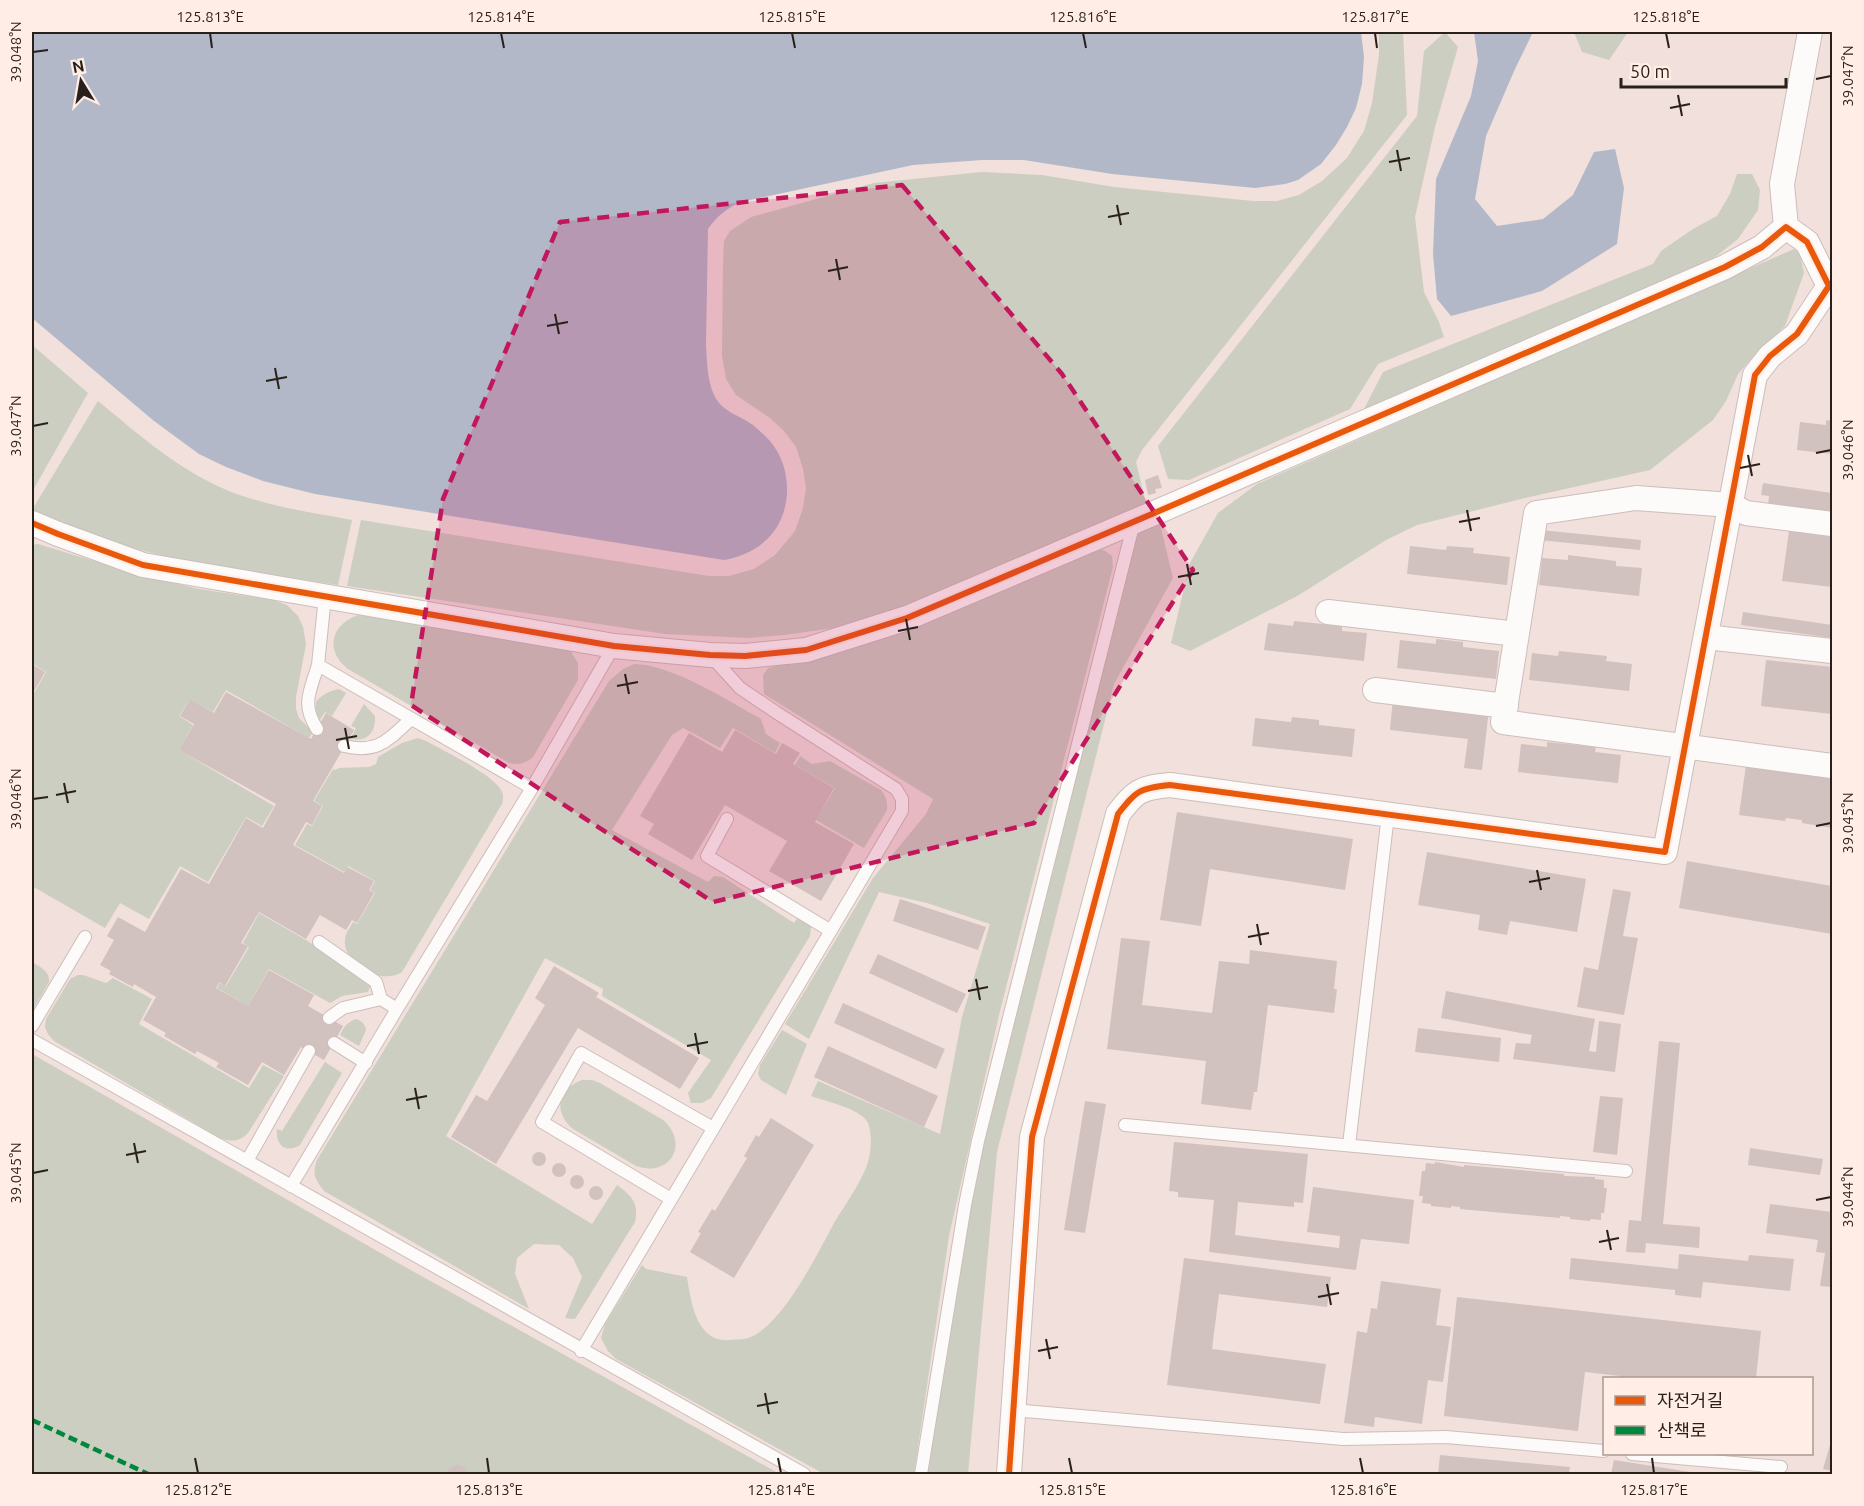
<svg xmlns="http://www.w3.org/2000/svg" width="1864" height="1506" viewBox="0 0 1864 1506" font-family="Ubuntu,'Noto Sans KR',sans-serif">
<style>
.green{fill:#cbcec1}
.water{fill:#b3b8c9}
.building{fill:#d1c2bf}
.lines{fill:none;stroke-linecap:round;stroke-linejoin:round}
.service-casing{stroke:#ccbeba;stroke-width:14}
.minor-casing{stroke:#ccbeba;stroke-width:26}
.service{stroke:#fdfafa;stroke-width:12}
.minor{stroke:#fdfafa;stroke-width:24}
.quiet{stroke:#00873e;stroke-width:4.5;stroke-dasharray:9 4.5;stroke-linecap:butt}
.cycleway-casing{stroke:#ffede6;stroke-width:10}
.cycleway{stroke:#e8590c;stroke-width:6}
.marked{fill:#c2185b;fill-opacity:0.2;stroke:#c2185b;stroke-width:4.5;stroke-dasharray:12 8;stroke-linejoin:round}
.ticks{fill:none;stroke:#291f1b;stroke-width:2}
.neatline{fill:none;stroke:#291f1b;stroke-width:2}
.ticks-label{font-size:15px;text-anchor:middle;fill:#291f1b}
</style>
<rect width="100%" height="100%" fill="#f1e0db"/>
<path class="green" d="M1379,32h24l4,83 -265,335 -6,12 11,45 -265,108 -48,13 -49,7 -37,3 -83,-4 -318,-48 14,-66 348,56h20l25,-7 21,-14 20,-24 8,-23 3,-20 -3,-19 -7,-22 -12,-16 -14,-13 -34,-23 -10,-16 -4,-23 1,-92 1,-23 6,-10 21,-14 123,-34 108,-11 60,3 72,12 139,14h24l22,-6 23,-14 25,-23 17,-27 8,-28 7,-48z
M1445,32l13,15 -23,80 -20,90 9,75 15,30 5,15 -66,27 -28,45 -161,71 -21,-1 -10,-33 259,-330 7,-65z
M1574,32h54l-19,28 -27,-8z
M1737,174h15l8,16 -2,20 -20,29 -23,18 -61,30 -290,122 19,-37 270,-108 8,-13 32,-22 24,-13 13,-22z
M1794,249l6,5 4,19 -19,53 -27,25 -20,23 -12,27 -13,19 -63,50 -125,28 -108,27 -31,15 -87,55 -109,56 -19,-8 19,-80 28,-50 39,-29z
M32,345l56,48 -56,99z
M98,401c39,32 77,66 124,87 41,18 87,24 130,32l-14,65c-62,-10 -130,-17 -190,-33 -40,-10 -79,-25 -116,-42z
M1160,524l13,54 -59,106 -117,468 -29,322h-41c14,-111 33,-222 55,-332l155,-608z
M38,544l105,32 56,13 74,11 14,5 11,11 5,11 3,17 -10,53v12l3,9 14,14 -4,6 -83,-48 -13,22 -23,-13 -11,17 14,9 -14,25 95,56 -12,20 -16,-9 -38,65 -28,-16 -31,53 -29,-16 -15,25 -73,-42v-189l14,-25 -14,-9 1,-8 -1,-1v-109z
M1092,549l12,1 8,6 1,11 -114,448 -50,221 -35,238h-90l-208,-115 -8,-8 -7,-13 4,-14 37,-59 4,4 41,8c4,25 9,66 43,63 6,-1 13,0 18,-2 33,-10 70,-85 86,-115 11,-18 24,-36 32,-55 5,-13 7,-32 2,-45 -6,-14 -43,-22 -57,-27l7,-15 122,53 22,-117 28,-93 -63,-21 -48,-11 -70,147 -24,-15 88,-146 53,-64 7,-15 -169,-105 -1,-19 5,-7 77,-19 69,-21z
M358,615h10l202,35 8,13v17l-45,77c-8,7 -15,8 -24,6l-161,-94c-23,-18 -18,-44 10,-54z
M634,664c39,1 91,35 127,55l5,15 14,9 -5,10 -42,-25 -13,20 -37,-20 -11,7 -60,95 96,52 6,-6 9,1 71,46 5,-7 12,11 -1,9 -99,162 -9,5h-11l-3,-10 23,-33 -109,-64 1,-7 -58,-31 -99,178 146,88 25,-39c15,11 22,18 18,37l-60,97 -10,-1 17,-41 -9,-19 -14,-13 -25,-1 -17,14 -2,16 14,35 -205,-118c-9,-12 -12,-16 -7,-31l292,-479 14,-12z
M339,689l7,4 -14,23 -7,-4 -5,8 -4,-6v-12c6,-8 14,-11 23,-13z
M364,704l11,12c1,17 -8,26 -25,23l6,-11 -5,-2z
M418,738l8,3c18,10 66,33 75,49 3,5 2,9 1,14l-100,168c-19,13 -55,-5 -57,-28 -1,-9 4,-15 8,-22l4,2 18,-31 -5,-3 5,-9 -27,-15 -4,6 -49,-27 12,-21 5,2 11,-20 -9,-5 19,-32 2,1 4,-2 30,-1 7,-3 2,-7 24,-14z
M800,756l12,8 18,-3 51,29c5,6 7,12 6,20l-23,38 -48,-28 19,-32 -40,-23z
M259,913l47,27 65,43 -3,9 -26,4 -12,7 -61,-34 -21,37 -31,-18 2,-5 7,3 23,-39 -6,-4z
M32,962c8,5 18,9 17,20l-17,30z
M78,975h5l23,8 7,-5 39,21 -13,25 110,64 14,-23 21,11 -36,57c-8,9 -18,9 -28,5l-166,-97 -6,-7 -3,-7 1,-8 24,-40z
M356,1019c6,2 9,5 10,11l-7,16 -19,-11c4,-8 7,-13 16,-16z
M782,1030l25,14 -21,51 -25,-15 -3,-6 2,-9z
M32,1054l375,214 373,206h-748z
M325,1062l17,11 -42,72c-14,9 -25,0 -23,-16l5,2z
M582,1080h10l8,3 63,37c27,23 7,58 -27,46l-63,-37c-20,-17 -16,-40 9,-49z"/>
<path class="water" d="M32,32h1329l3,25 -2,27 -6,24 -9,19 -11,18 -15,19 -23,16 -13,4 -30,4 -143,-14 -88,-14h-42l-69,5 -172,37c-14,6 -24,14 -33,27l-2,116c1,16 1,35 8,50 8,17 25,20 39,30 6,5 12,11 17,16 24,28 23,76 -5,100 -12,11 -26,16 -41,19l-409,-66 -52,-13 -37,-14 -27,-13 -45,-33 -122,-103z
M1474,32h59l-18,37 -29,67 -11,63 22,27 46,-7 30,-24 21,-43 21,-3 9,39 -7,56 -75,47 -91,25 -14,-17 -4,-45 3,-75 35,-83 7,-35z"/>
<path class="building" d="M1826,420l6,1v33l-35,-4 3,-28 26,3z
M1158,475l4,13 -7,1 1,4 -8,2 -3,-15z
M1763,483l69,10v22l-64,-10 1,-9 -8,-1z
M1540,530l101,10 -1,10 -101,-10z
M1789,531l43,6v50l-50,-6z
M1410,546l36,4 1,-4 27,2 -1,5 37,4 -3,28 -100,-11z
M1568,555l48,6v5l26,2 -3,28 -100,-11 3,-27 26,2z
M1743,612l89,13v13l-91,-13z
M1294,621l48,5v5l25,2 -3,28 -100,-11 4,-27 25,3z
M1436,639l27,3v5l36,4 -3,28 -99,-11 3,-28 36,4z
M1559,651l48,5 -1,5 26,3 -3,27 -100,-11 3,-27 26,3z
M1766,660l66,7v47l-71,-8z
M32,664l13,8 -13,23z
M226,692l85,47 15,-26 28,17 -41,71 9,5 -10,19 -6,-3 -13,23 51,28 3,-6 27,14 -5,9 5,3 -17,30 -5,-3 -6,10 -26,-15 -14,24 -47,-27 -18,31 7,3 -23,40 -6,-4 -3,6 32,18 21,-36 45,25 -6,11 35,20 -19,34 -23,-13 -17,28 -22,-13 -14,23 -32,-18 3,-4 -22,-12 -2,3 -31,-18 2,-3 -23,-13 13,-23 -22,-13 -1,3 -24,-13 2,-3 -11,-6 14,-25 -7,-4 11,-19 27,15 36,-63 28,15 37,-66 17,10 13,-24 -97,-54 15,-26 -14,-8 10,-17 24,14z
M1393,698l96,11 -7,61 -18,-2 4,-29 -78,-9z
M1292,717l27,3v5l36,4 -3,28 -100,-11 3,-28 36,4z
M735,730l41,24 6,-11 18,10 -7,11 41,24 -19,34 39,22 -33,57 -52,-30 18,-30 -62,-36 -33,55 -44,-26 6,-10 -14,-8 49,-83 33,19z
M1547,742l49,5 -1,5 26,3 -3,28 -100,-11 3,-28 26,3z
M1746,765l86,7v56l-30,-5v-3l-16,-2 -1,3 -46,-6z
M1177,812l176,27 -8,51 -135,-21 -9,57 -41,-6z
M1427,852l159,27 -9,53 -67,-11 -3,14 -29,-5 2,-15 -62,-10z
M1687,861l145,25v48l-153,-26z
M1613,889l18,3 -8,44 15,2 -14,77 -47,-8 7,-40 14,3z
M900,899l86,28 -8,23 -85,-29z
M1121,938l29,3 -8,64 70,8 7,-52 30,3 1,-14 87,11 -3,28h3l-3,24 -66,-8 -11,87h-3l-3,18 -50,-6 5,-43 -99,-12z
M878,954l88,40 -9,19 -88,-40z
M554,966l45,27 -3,4 103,61 -19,31 -102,-61 -82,136 -45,-27 25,-42 11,6 58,-96 -10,-7z
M1446,991l149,28 -6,32 7,1 3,-31 22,3 -6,48 -102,-13 3,-16 14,1 2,-9 -91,-17z
M843,1003l102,46 -9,20 -102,-46z
M1418,1028l83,10 -2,24 -84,-10z
M1659,1041l21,2 -17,181 37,3 -1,21 -53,-5 -1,10 -19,-1 3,-32 12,1z
M828,1046l110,50 -14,31 -110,-50z
M1600,1096l23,2 -6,57 -24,-3z
M1085,1101l21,3 -21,129 -21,-3z
M771,1118l43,27 -80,133 -44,-26 11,-19 -3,-1 14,-23 3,2 32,-53 -3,-2 12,-21 3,2z
M1174,1142l134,12 -5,49 -9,-1v5l-56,-5 -3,33 104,13 1,-12 -33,-4 6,-45 101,13 -5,44 -48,-5 -5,31 -147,-18 5,-52 -36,-3v-5l-9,-1z
M1750,1148l73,11 -3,16 -72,-10z
M532 1159a7 7 0 1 1 14 0a7 7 0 1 1-14 0Z
M1435,1162l29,5v-2l100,9v2l31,1v2l9,1v8h3l-3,25h-3v7l-10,-1 -1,2 -20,-2v-2l-10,-1v2l-100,-9v-2l-9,-1v2l-20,-2v-2l-9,-1 1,-7h-4l3,-25h3l1,-8 9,1z
M552 1170a7 7 0 1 1 14 0a7 7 0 1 1-14 0Z
M570 1182a7 7 0 1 1 14 0a7 7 0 1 1-14 0Z
M589 1193a7 7 0 1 1 14 0a7 7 0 1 1-14 0Z
M1770,1204l62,8v75l-12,-1 5,-33 -9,-1 2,-12 -52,-7z
M1679,1254l69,7 1,-6 45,4 -4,32 -87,-9 -2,16 -26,-3v-5l-106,-11 2,-21 107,11z
M1184,1258l147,19 -4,30 -108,-13 -7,55 114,15 -6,40 -153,-19z
M1381,1281l60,8 -5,36 15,2 -8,55 -15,-2 -6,44 -47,-7 -1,10 -30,-4 13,-92 10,2 4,-25 6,1z
M1457,1297l304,34 -5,47h-137l1,-2 -35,-4 -7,59 -134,-15z
M1832,1438v33l-9,-2z
M1440,1455l130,12 -1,7h-131z
M1614,1460l83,13v1h-86z
M456,1465l6,1 5,4 2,4h-23l4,-6z"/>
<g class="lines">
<g class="service-casing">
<path id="service" d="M325,596l-7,69 214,123
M317,729c-16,-26 -7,-37 1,-64
M344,746c34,8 44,-6 67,-27
M727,819l-20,37 124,75
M319,942l57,40 5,17
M329,1018l14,-10 38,-9 16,10
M32,1026l53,-89
M32,1040l772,434
M334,1043l32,20
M1125,1125l501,46
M1349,1145l39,-330
M247,1161l62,-110
M291,1186l106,-177 135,-221 82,-142
M671,1199l-129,-77 39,-69 132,75
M581,1351l321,-540v-12l-6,-10 -119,-76 -37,-25 -29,-32
M1014,1410l329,29 103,-2 158,14
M1632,1454l149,13
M921,1474l44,-269 13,-64 156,-619"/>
</g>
<g class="minor-casing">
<path id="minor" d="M1786,227l-4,-43 28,-152
M32,523l26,11 85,31 471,81 96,9 35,1 61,-6 101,-32 252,-107 566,-244 37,-20 24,-20 21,15 22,44 3,1
M1832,524l-86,-11 -15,-8 -95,-7 -100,15 -33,209 329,44
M1328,612l189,22
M1706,637l126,14
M1375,690l131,16
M1009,1474l23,-337 86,-323c18,-23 21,-26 52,-29l495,67 90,-477 15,-19 27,-22 32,-48"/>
</g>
<use href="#service" class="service"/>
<use href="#minor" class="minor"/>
<path class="quiet" d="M32,1420l116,54"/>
<g class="cycleway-casing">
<path id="cycleway" d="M32,523l26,11 85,31 471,81 96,9 35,1 61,-6 101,-32 252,-107 566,-244 37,-20 24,-20 21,15 22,44 3,1
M1009,1474l23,-337 86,-323c18,-23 21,-26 52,-29l495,67 90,-477 15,-19 27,-22 32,-48"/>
</g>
<use href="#cycleway" class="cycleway"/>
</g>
<path class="marked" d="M902,185l160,189 131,196 -159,253 -321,79 -302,-197 32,-206 117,-277z"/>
<path class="ticks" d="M210,33l2,15M501,33l3,15M792,33l3,15M1083,33l3,15M1375,33l2,15M1666,33l3,15M33,52l15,-2M1816,79l15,-3M1678,95l4,21M1670,108l20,-4M1397,150l4,21M1389,162l21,-4M1117,205l4,20M1108,217l21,-4M836,259l4,21M828,271l20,-4M555,314l4,20M547,326l21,-4M275,368l4,21M266,381l21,-4M33,426l15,-3M1816,453l15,-3M1748,455l4,21M1740,468l20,-4M1467,510l4,21M1459,522l21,-4M1187,564l4,21M1178,577l21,-4M906,619l4,21M898,631l20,-4M625,674l4,20M617,686l21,-4M345,728l4,21M336,740l21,-4M64,783l4,20M56,795l20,-4M33,799l15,-2M1816,826l15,-3M1537,870l4,20M1529,882l21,-4M1257,924l4,21M1248,937l21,-4M976,979l4,21M968,991l20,-4M695,1033l4,21M687,1046l21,-4M415,1088l4,21M406,1100l21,-4M134,1143l4,20M126,1155l20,-4M33,1173l15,-3M1816,1200l15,-3M1607,1230l4,20M1599,1242l20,-4M1327,1284l4,21M1318,1297l21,-4M1046,1339l4,20M1038,1351l20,-4M765,1393l4,21M757,1406l21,-4M195,1458l3,15M487,1458l2,15M778,1458l3,15M1069,1458l3,15M1360,1458l3,15M1652,1458l2,15"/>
<rect width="1864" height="1506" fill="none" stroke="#ffede6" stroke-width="66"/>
<rect x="1603" y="1377" width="210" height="78" fill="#ffede6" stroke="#a99b95" stroke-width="1.5"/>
<rect x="1615" y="1396" width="30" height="9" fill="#e8590c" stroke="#a99b95" stroke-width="1.5"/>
<text x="1657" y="1407" font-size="18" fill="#291f1b">자전거길</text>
<rect x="1615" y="1426" width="30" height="9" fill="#00873e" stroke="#a99b95" stroke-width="1.5"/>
<text x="1657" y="1437" font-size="18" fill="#291f1b">산책로</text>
<g transform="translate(81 81) rotate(349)" stroke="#ffede6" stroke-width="4.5" paint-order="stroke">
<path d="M0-4.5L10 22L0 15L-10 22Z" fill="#291f1b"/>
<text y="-9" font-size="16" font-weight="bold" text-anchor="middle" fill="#291f1b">N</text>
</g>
<path d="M1621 78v9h165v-9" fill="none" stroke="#291f1b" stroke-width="3"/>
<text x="1630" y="78" font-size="18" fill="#291f1b" stroke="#ffede6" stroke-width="4.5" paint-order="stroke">50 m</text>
<rect x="33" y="33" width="1798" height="1440" class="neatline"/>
<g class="ticks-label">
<text x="210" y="22">125.813°E</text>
<text x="501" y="22">125.814°E</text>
<text x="792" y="22">125.815°E</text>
<text x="1083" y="22">125.816°E</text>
<text x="1375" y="22">125.817°E</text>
<text x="1666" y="22">125.818°E</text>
<text transform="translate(16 52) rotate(-90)" y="5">39.048°N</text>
<text transform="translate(1848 76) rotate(-90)" y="5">39.047°N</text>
<text transform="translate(16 426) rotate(-90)" y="5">39.047°N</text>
<text transform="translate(1848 450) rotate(-90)" y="5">39.046°N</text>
<text transform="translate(16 799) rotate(-90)" y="5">39.046°N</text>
<text transform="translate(1848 823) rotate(-90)" y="5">39.045°N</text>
<text transform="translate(16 1173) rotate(-90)" y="5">39.045°N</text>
<text transform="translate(1848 1197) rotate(-90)" y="5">39.044°N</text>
<text x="198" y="1495">125.812°E</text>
<text x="489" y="1495">125.813°E</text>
<text x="781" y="1495">125.814°E</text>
<text x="1072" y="1495">125.815°E</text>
<text x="1363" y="1495">125.816°E</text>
<text x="1654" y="1495">125.817°E</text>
</g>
</svg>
